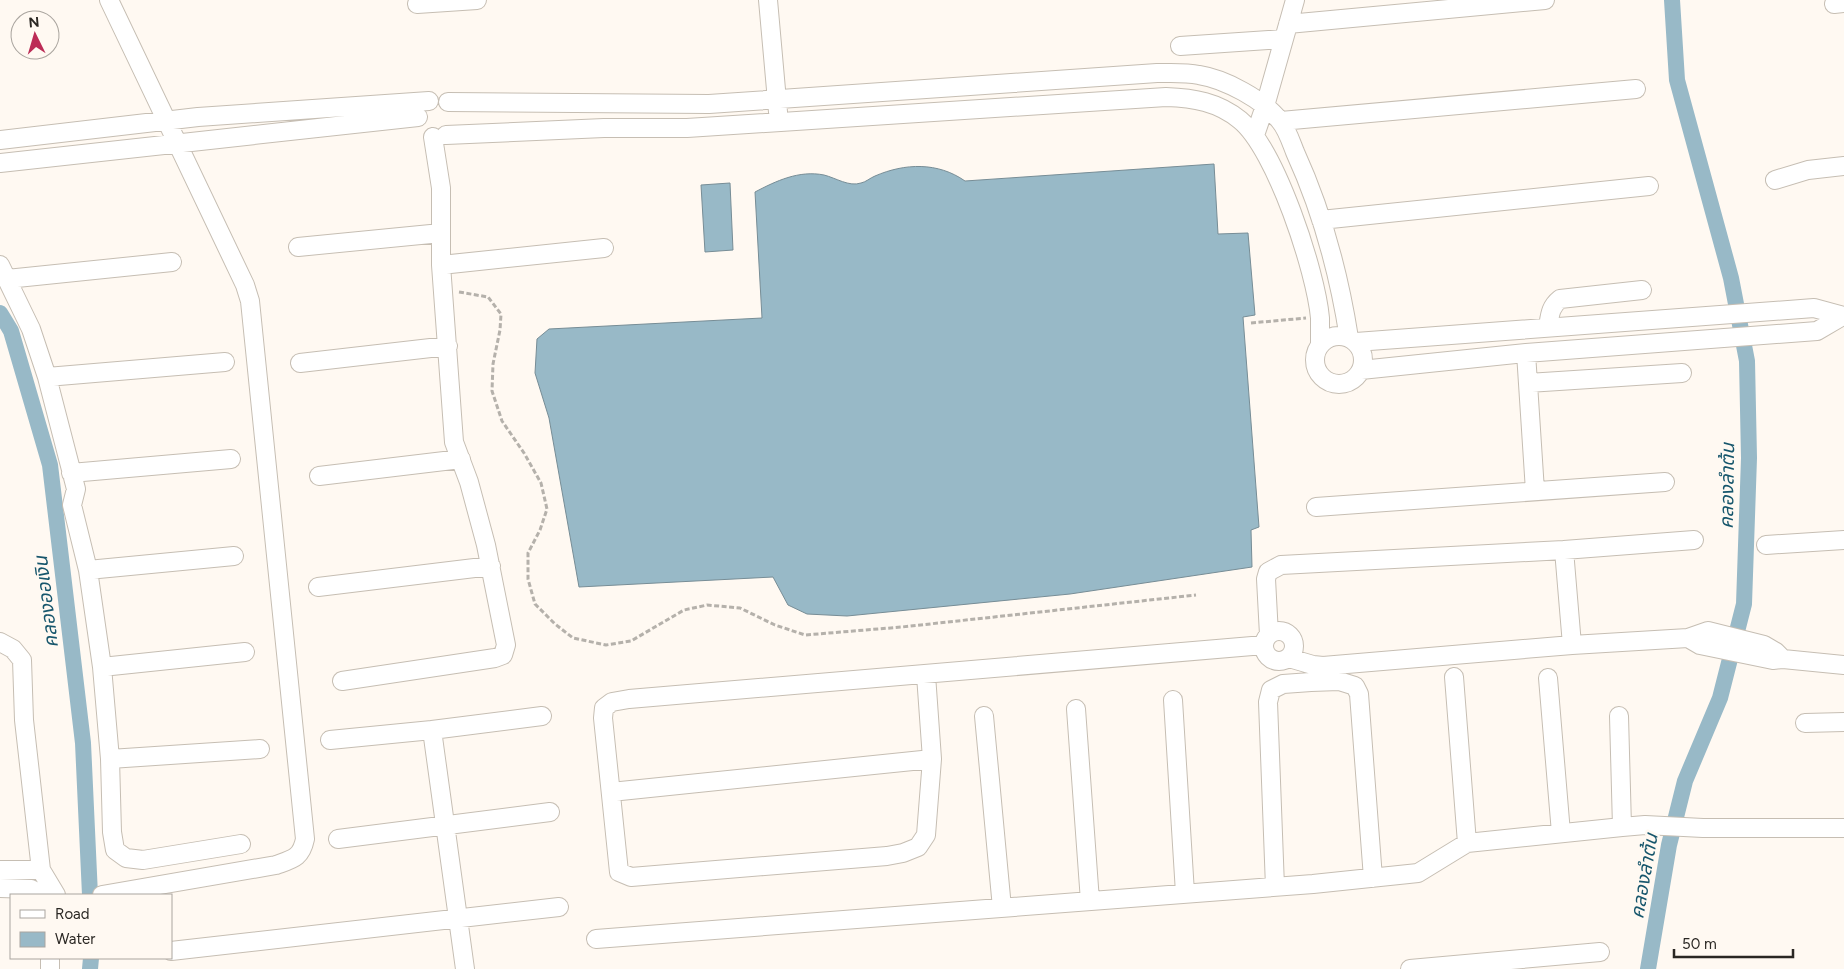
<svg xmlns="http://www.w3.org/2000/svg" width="1844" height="969" viewBox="0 0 1844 969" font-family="Figtree,'Noto Sans Thai',sans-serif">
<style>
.water{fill:#98b9c7;stroke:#778d96}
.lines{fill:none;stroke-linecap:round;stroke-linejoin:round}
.canal{stroke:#98b9c7;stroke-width:16}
.minor-casing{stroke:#c6beb3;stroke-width:20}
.path{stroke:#b5b1ab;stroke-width:3;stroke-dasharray:5 2.5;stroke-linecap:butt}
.minor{stroke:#fff;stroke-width:18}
.labels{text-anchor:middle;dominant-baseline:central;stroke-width:5;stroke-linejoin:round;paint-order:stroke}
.water-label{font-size:19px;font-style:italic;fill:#17566c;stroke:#fff9f2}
</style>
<rect width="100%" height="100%" fill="#fff9f2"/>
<path class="water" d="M1214,164l4,70 30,-1 7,82 -12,2 16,210 -8,3 1,37 -182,27 -223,22 -40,-2 -19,-9 -15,-28 -194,10 -30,-169 -14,-45 2,-34 12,-10 213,-11 -7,-126c21,-11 44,-22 69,-17 12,3 25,12 37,8 5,-1 9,-5 14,-7 30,-13 63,-14 90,5z
M730,183l3,67 -28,2 -4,-67z"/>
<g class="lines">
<path class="canal" d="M0,313l11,18 39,134 33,278 7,152
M90,969l1,-11
M1648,969l21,-124 16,-64 35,-83 24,-94 5,-146 -2,-97 -16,-83 -54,-198 -5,-80"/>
<g class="minor-casing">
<path id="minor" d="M768,0l10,112
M417,4l60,-4
M1834,4l10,-1
M1288,24l257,-24
M1180,46l104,-7
M448,102l261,2 448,-31c14,0 28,-1 42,2 26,4 65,25 81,46 7,8 11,21 15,31 27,59 44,122 54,186
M1281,121l355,-32
M446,135l158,-7h83l479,-31c28,1 52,5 74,23 36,29 76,152 80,198 0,9 0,18 0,27
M1255,135l10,-29 30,-106
M0,140l198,-23 231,-16
M0,163l418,-46
M1775,180l33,-10 36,-4
M1321,220l328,-34
M298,247l143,-14
M0,265l31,64 16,48 29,112 -4,16 16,65 14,97 8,92 2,73 3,18 11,8 17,2 98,-16
M441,265l163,-17
M7,279l165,-17
M1548,327c2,-12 2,-20 12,-28l82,-9
M1315 360a24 24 0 1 1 48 0a24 24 0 1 1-48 0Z
M1356,342l458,-34 30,8
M1526,353l9,138
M300,363l148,-17
M1361,370l165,-17 291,-22 24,-14
M47,377l178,-15
M1528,383l154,-10
M71,473l160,-14
M319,476l142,-17
M1316,507l349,-25
M1766,545l78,-5
M1564,550l8,95
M88,570l146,-14
M318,587l173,-21
M1264 646a15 15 0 1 1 30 0a15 15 0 1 1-30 0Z
M1269,635l-3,-56 2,-7 13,-7 283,-15 130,-10
M1688,638l12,7 73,15 10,-1 61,6
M0,642l13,7 9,11 2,60 17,150 15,25
M1289,658l24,7 10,1 249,-21 116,-7 20,-7 56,14 12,7 7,7
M102,667l143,-15
M926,675l6,84 -6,76 -8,12 -15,6 -16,3 -256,21 -12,-5 -16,-154 1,-10 8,-6 17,-3 635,-54
M1454,677l13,166
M1548,678l13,155
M342,681l153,-23 8,-3 3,-10 -20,-100 -17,-63 -15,-40 -13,-177v-77l-8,-51
M1173,700l12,193
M1076,709l14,192
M984,716l18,192
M1619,716l3,111
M1805,723l39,-1
M330,740l102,-10
M110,759l150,-10
M611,792l321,-33
M338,839l212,-27
M0,870h41
M1275,887l-7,-185 3,-12 12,-6 28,-2 28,-1 16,5 4,8 14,184
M0,888l31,1 12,6
M102,895l174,-30c17,-6 25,-7 29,-26l-55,-538 -5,-16 -136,-285
M596,939l717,-55 105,-11 49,-30 155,-16 23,-2 58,3h141
M171,951l388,-44
M50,958v11
M465,969l-33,-239 110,-14
M1410,969l190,-17"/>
</g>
<path class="path" d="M459,292l29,5 13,17 -1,16 -7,34 -1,27 10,30 22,32 17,30 6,26 -7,21 -12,23v26l7,25 20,20 18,14 33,7 25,-4 53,-31 23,-5 33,3 35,17 30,10 97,-8 294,-32
M1251,323l55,-5"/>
<use href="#minor" class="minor"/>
</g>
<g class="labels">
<g class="water-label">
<text transform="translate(1727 486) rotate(-89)">คลองลำต้น</text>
<text transform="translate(46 602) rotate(-97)">คลองออเงิน</text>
<text transform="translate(1644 876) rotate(-80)">คลองลำต้น</text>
</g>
</g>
<rect x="10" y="894" width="162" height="65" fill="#fff9f2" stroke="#aaa59f"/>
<rect x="20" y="910" width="25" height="8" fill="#ffffff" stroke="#aaa59f"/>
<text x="55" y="919" font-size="15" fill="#2a2723">Road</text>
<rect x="20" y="932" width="25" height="15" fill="#98b9c7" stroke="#aaa59f"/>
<text x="55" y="944" font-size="15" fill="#2a2723">Water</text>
<g transform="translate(35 35) rotate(355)"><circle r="24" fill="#fff9f2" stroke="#aaa59f"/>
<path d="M0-4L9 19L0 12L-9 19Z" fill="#bc2c56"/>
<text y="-8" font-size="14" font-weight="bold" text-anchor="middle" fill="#2a2723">N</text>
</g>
<path d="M1674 949v8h119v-8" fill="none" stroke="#2a2723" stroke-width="2.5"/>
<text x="1682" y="949" font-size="15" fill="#2a2723" stroke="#fff9f2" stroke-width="4" paint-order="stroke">50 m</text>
</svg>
